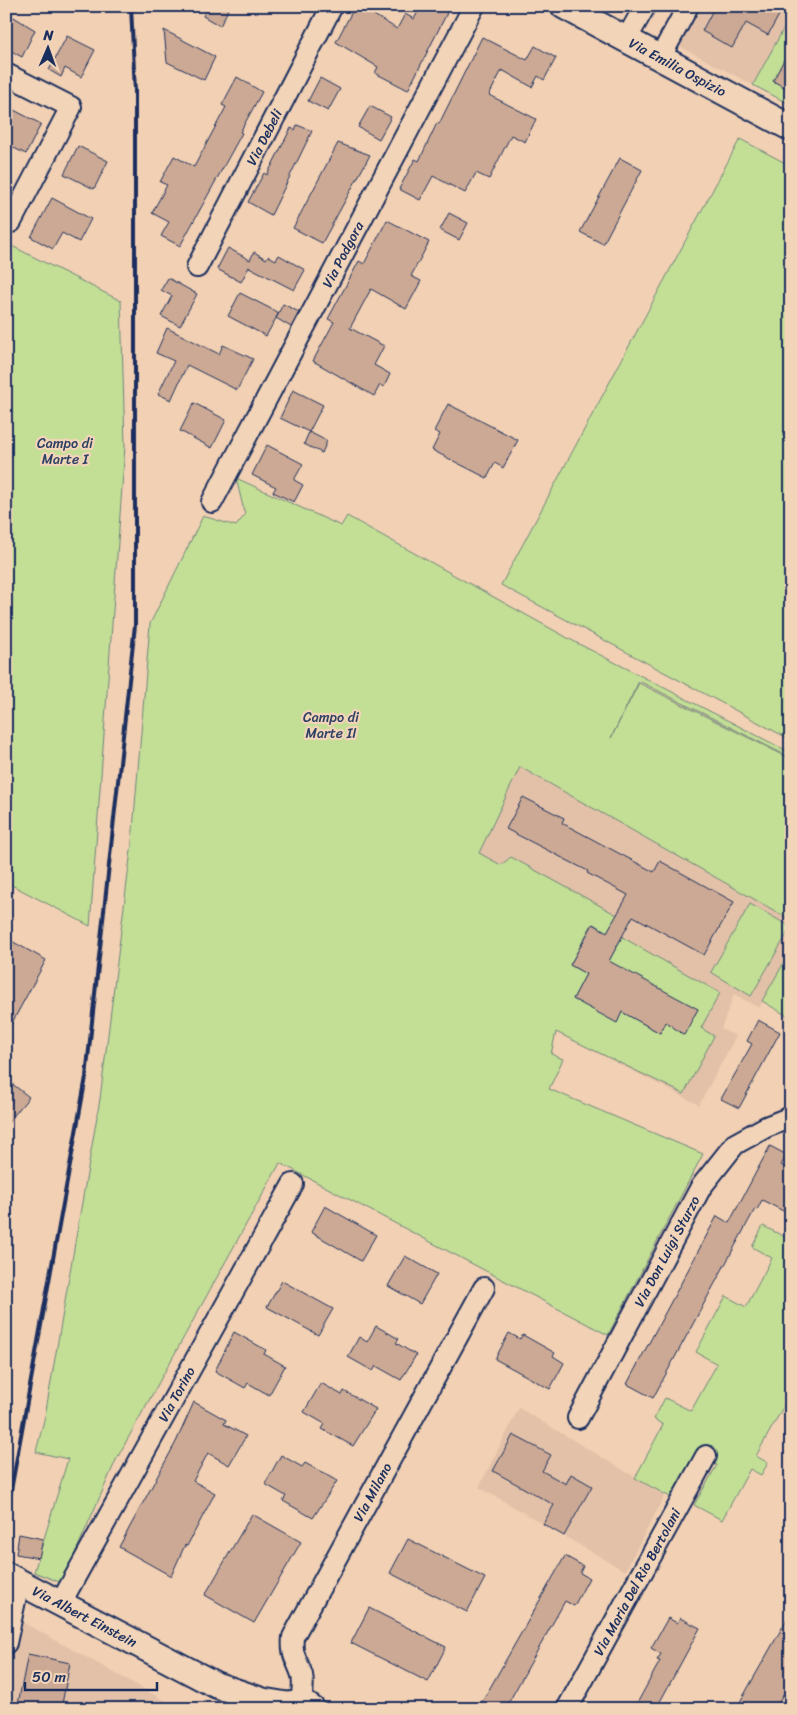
<svg xmlns="http://www.w3.org/2000/svg" width="797" height="1715" viewBox="0 0 797 1715" font-family="Sriracha,sans-serif">
<style>
.built{fill:#e2c1a8}
.green{fill:#c3de95;stroke:#6f867a}
.building{fill:#cca994;stroke:#1b2f5e}
.lines{fill:none;stroke-linecap:round;stroke-linejoin:round}
.minor-casing{stroke:#1b2f5e;stroke-width:24}
.major-casing{stroke:#1b2f5e;stroke-width:29}
.minor{stroke:#f2d4b8;stroke-width:20}
.major{stroke:#f2d4b8;stroke-width:25}
.rail{stroke:#1b2f5e;stroke-width:4}
.labels{text-anchor:middle;dominant-baseline:central;stroke-width:4.5;stroke-linejoin:round;paint-order:stroke}
.street-label{font-size:14px;fill:#1b2f5e;stroke:#f2d4b8}
.park-label{font-size:14px;fill:#2c4064;stroke:#f2d4b8}
</style>
<rect width="100%" height="100%" fill="#f1d0b3"/>
<filter id="ink" filterUnits="userSpaceOnUse"><feTurbulence type="fractalNoise" baseFrequency=".02" numOctaves="2"/><feDisplacementMap in="SourceGraphic" scale="10" xChannelSelector="R" yChannelSelector="G"/><feConvolveMatrix kernelMatrix="1 2 1 2 8 2 1 2 1" color-interpolation-filters="sRGB"/></filter>
<g filter="url(#ink)">
<path class="built" d="M678,6h113v13l-38,66 -93,-49z
M520,767l271,153v30l-32,58 -25,-14 -13,35 15,7 -37,69 -142,-73 -6,22 -139,-63z
M519,1408l146,87 -40,76 -146,-84z
M6,1613l174,96h-174z"/>
<path class="green" d="M791,15v90l-38,-20z
M740,139l51,27v574l-290,-155z
M6,243l115,58 4,145 -35,480 -84,-44z
M236,478l105,48 6,-10 228,126 216,111v5l-152,-77 -28,57 28,-55 152,76v161l-271,-153 -41,86 22,12 10,-8 106,58 -10,17 -15,-8 -22,41 16,9 -13,25 44,23 5,-10 38,21 6,-11 18,12 14,-25 -100,-28 24,-44 98,56 -19,35 13,8 -30,58 -128,-62 -5,22 12,5 -14,30 154,65 -95,181 -328,-172 -164,297 -54,123 -28,-11 34,-113 -32,-7 9,-36 55,-317 32,-257 18,-218 53,-108 33,10 9,-11z
M750,904l41,23 -40,69 -40,-24z
M791,950v68l-29,-17z
M763,1226l28,14v164l-5,-2 -30,54 12,7 -7,12 -11,-6 -28,51 -28,-15 23,-40 -20,-11 -25,44 -37,-20 28,-53 -9,-6 11,-21 26,13 26,-47 -21,-12 30,-56 20,11 26,-49 -20,-11z"/>
<path class="building" d="M208,6h22l-10,20 -17,-10z
M355,6h23l-4,9 23,14 8,-15 9,5 7,-13h13l13,7 -39,77 -33,-17 3,-6 -42,-25z
M715,6h69l-16,29 -22,-12 -14,25 -30,-17z
M12,16l23,14 -13,27 -16,-9v-20z
M164,30l51,27 -11,23 -37,-18z
M67,36l28,14 -14,27 -16,-9 -4,9 -12,-7z
M482,37l45,23 8,-14 21,12 -12,22 -6,-4 -6,11 -30,-17 -13,25 47,24 -11,23 -14,-7 -22,44 -13,-6 -11,20 -32,-17 -13,24 -21,-11 16,-30 4,2 18,-38 2,1z
M791,46v45l-18,-10z
M237,77l25,15 -22,40 2,1 -62,113 -19,-10 8,-14 -17,-9 15,-28 -7,-3 14,-26 20,11 32,-60 -4,-2z
M320,78l20,11 -12,22 -20,-10z
M6,106l35,18 -15,30 -20,-10z
M370,106l21,11 -12,22 -21,-12z
M297,125l15,6 -41,84 -23,-13 16,-29 3,2 24,-47 4,2z
M338,143l32,12 -48,88 -29,-15z
M78,146l30,15 -14,28 -30,-15z
M620,158l22,12 -39,74 -23,-12z
M52,198l39,21 -12,23 -17,-9 -9,16 -22,-12z
M449,213l19,10 -9,17 -19,-10z
M387,220l42,22 -18,34 10,5 -15,28 -35,-20 -21,39 34,18 -10,19 16,9 -6,13 -4,-2 -6,11 -61,-35 21,-39 -6,-3 31,-58 5,3z
M228,248l22,12 4,-8 12,7 2,-3 8,4 3,-5 26,15 -11,20 -45,-23 -8,15 -24,-13z
M168,278l29,16 -17,32 -19,-10 11,-20 -11,-6z
M240,293l39,20 -13,23 -38,-20z
M283,304l16,8 -8,15 -15,-9z
M167,328l52,26 4,-9 30,14 -16,31 -50,-25 -16,35 -13,-6 16,-33 -18,-8z
M293,390l30,15 -14,27 -29,-14z
M194,403l32,17 -14,28 -32,-17z
M448,404l70,36 -15,28 -8,-5 -8,15 -55,-28 8,-16 -6,-3z
M309,432l18,9 -5,12 -18,-9z
M267,445l36,19 -9,16 9,5 -9,17 -21,-10 3,-5 -24,-12z
M523,797l41,21 -2,5 92,49 6,-11 74,41 -30,53 -71,-39 -24,45 89,48 -14,26 -18,-13 -6,11 -38,-21 -5,11 -44,-24 13,-25 -16,-9 23,-41 14,8 21,-37 -41,-22 1,-2 -82,-42z
M6,938l40,22 -40,74z
M758,1020l22,12 -41,76 -18,-9 31,-55 -5,-3z
M6,1079l23,18 -23,28z
M770,1146l17,9 -6,10 10,5v45l-29,-15 -5,10 -2,-1 -102,189 -26,-14 90,-168 12,7z
M325,1206l51,29 -15,26 -50,-29z
M405,1256l32,18 -17,30 -32,-18z
M282,1281l51,28 -15,26 -51,-28z
M376,1326l23,13 -3,4 20,12 -15,25 -25,-14 -3,5 -25,-14 11,-20 8,5z
M234,1332l32,18 -2,4 21,12 -16,29 -21,-12 -3,5 -30,-17z
M509,1333l11,6 3,-4 32,18 -2,3 11,7 -14,26 -55,-30z
M321,1383l21,12 2,-4 32,18 -23,37 -31,-17 3,-5 -21,-12z
M194,1402l32,18 -2,4 22,12 -17,29 -21,-12 -15,28 22,12 -28,53 -2,-1 -14,31 -52,-29 57,-105z
M513,1435l38,20 -9,16 24,13 5,-10 21,12 -28,50 -21,-12 11,-19 -61,-34z
M281,1455l21,12 3,-4 32,18 -24,37 -30,-17 3,-5 -21,-12z
M252,1514l49,28 -47,81 -49,-28z
M19,1534l24,5 -4,19 -23,-4z
M408,1539l77,39 -18,34 -77,-39z
M565,1556l18,10 -3,7 9,5 -15,28 -9,-5 -60,108h-27z
M369,1608l77,39 -18,35 -77,-39z
M791,1612v70l-16,27h-39z
M668,1618l9,5 3,-5 20,10 -44,81h-22l26,-48 -3,-1 4,-6 -10,-6z
M28,1654l42,9 -9,46h-44z"/>
<g class="lines">
<g class="minor-casing">
<g id="minor">
<path d="M626,40l19,-34"/>
<path d="M660,58l28,-52"/>
<path d="M6,74l65,33 -60,115"/>
<path id="s1" d="M197,267l135,-261"/>
<path id="s2" d="M212,502l262,-496"/>
<path id="s3" d="M578,1418l123,-231 34,-43 31,-17 25,-10"/>
<path id="s4" d="M60,1604l233,-420"/>
<path d="M6,1643l13,-61"/>
<path id="s5" d="M301,1704c1,-9 3,-20 1,-29 -5,-16 -11,-19 -9,-38l191,-349"/>
<path id="s6" d="M567,1709l139,-253"/>
</g>
</g>
<g class="major-casing">
<g id="major">
<path id="s7" d="M564,6l227,122"/>
<path id="s8" d="M6,1575l210,110 47,16 24,4"/>
<path d="M281,1709c10,-6 21,-8 31,0"/>
</g>
</g>
<use href="#minor" class="minor"/>
<use href="#major" class="major"/>
<path class="rail" d="M6,1518l80,-441 49,-452v-533l-4,-86"/>
</g>
</g>
<g class="labels">
<g class="street-label">
<text stroke="none"><textPath href="#s7" startOffset="129">Via Emilia Ospizio</textPath></text>
<text stroke="none"><textPath href="#s1" startOffset="146">Via Debeli</textPath></text>
<text stroke="none"><textPath href="#s2" startOffset="280">Via Podgora</textPath></text>
<text stroke="none"><textPath href="#s3" startOffset="189">Via Don Luigi Sturzo</textPath></text>
<text stroke="none"><textPath href="#s4" startOffset="240">Via Torino</textPath></text>
<text stroke="none"><textPath href="#s5" startOffset="234">Via Milano</textPath></text>
<text stroke="none"><textPath href="#s6" startOffset="145">Via Maria Del Rio Bertolani</textPath></text>
<text stroke="none"><textPath href="#s8" startOffset="89">Via Albert Einstein</textPath></text>
</g>
<g class="park-label">
<text x="65" y="443">Campo di<tspan x="65" dy="16">Marte I</tspan></text>
<text x="331" y="717">Campo di<tspan x="331" dy="16">Marte II</tspan></text>
</g>
</g>
<rect width="797" height="1715" fill="none" stroke="#f2d4b8" stroke-width="25"/>
<rect x="12" y="12" width="772" height="1690" fill="none" stroke="#1b2f5e" stroke-width="2" filter="url(#ink)"/>
<g transform="translate(48 48) rotate(2)" stroke="#f2d4b8" stroke-width="4" paint-order="stroke">
<path d="M0-4L9 19L0 12L-9 19Z" fill="#1b2f5e"/>
<text y="-8" font-size="14" font-weight="bold" text-anchor="middle" fill="#1b2f5e">N</text>
</g>
<path d="M25 1682v8h132v-8" fill="none" stroke="#1b2f5e" stroke-width="2.5"/>
<text x="32" y="1682" font-size="15" fill="#1b2f5e" stroke="#f2d4b8" stroke-width="4" paint-order="stroke">50 m</text>
</svg>
